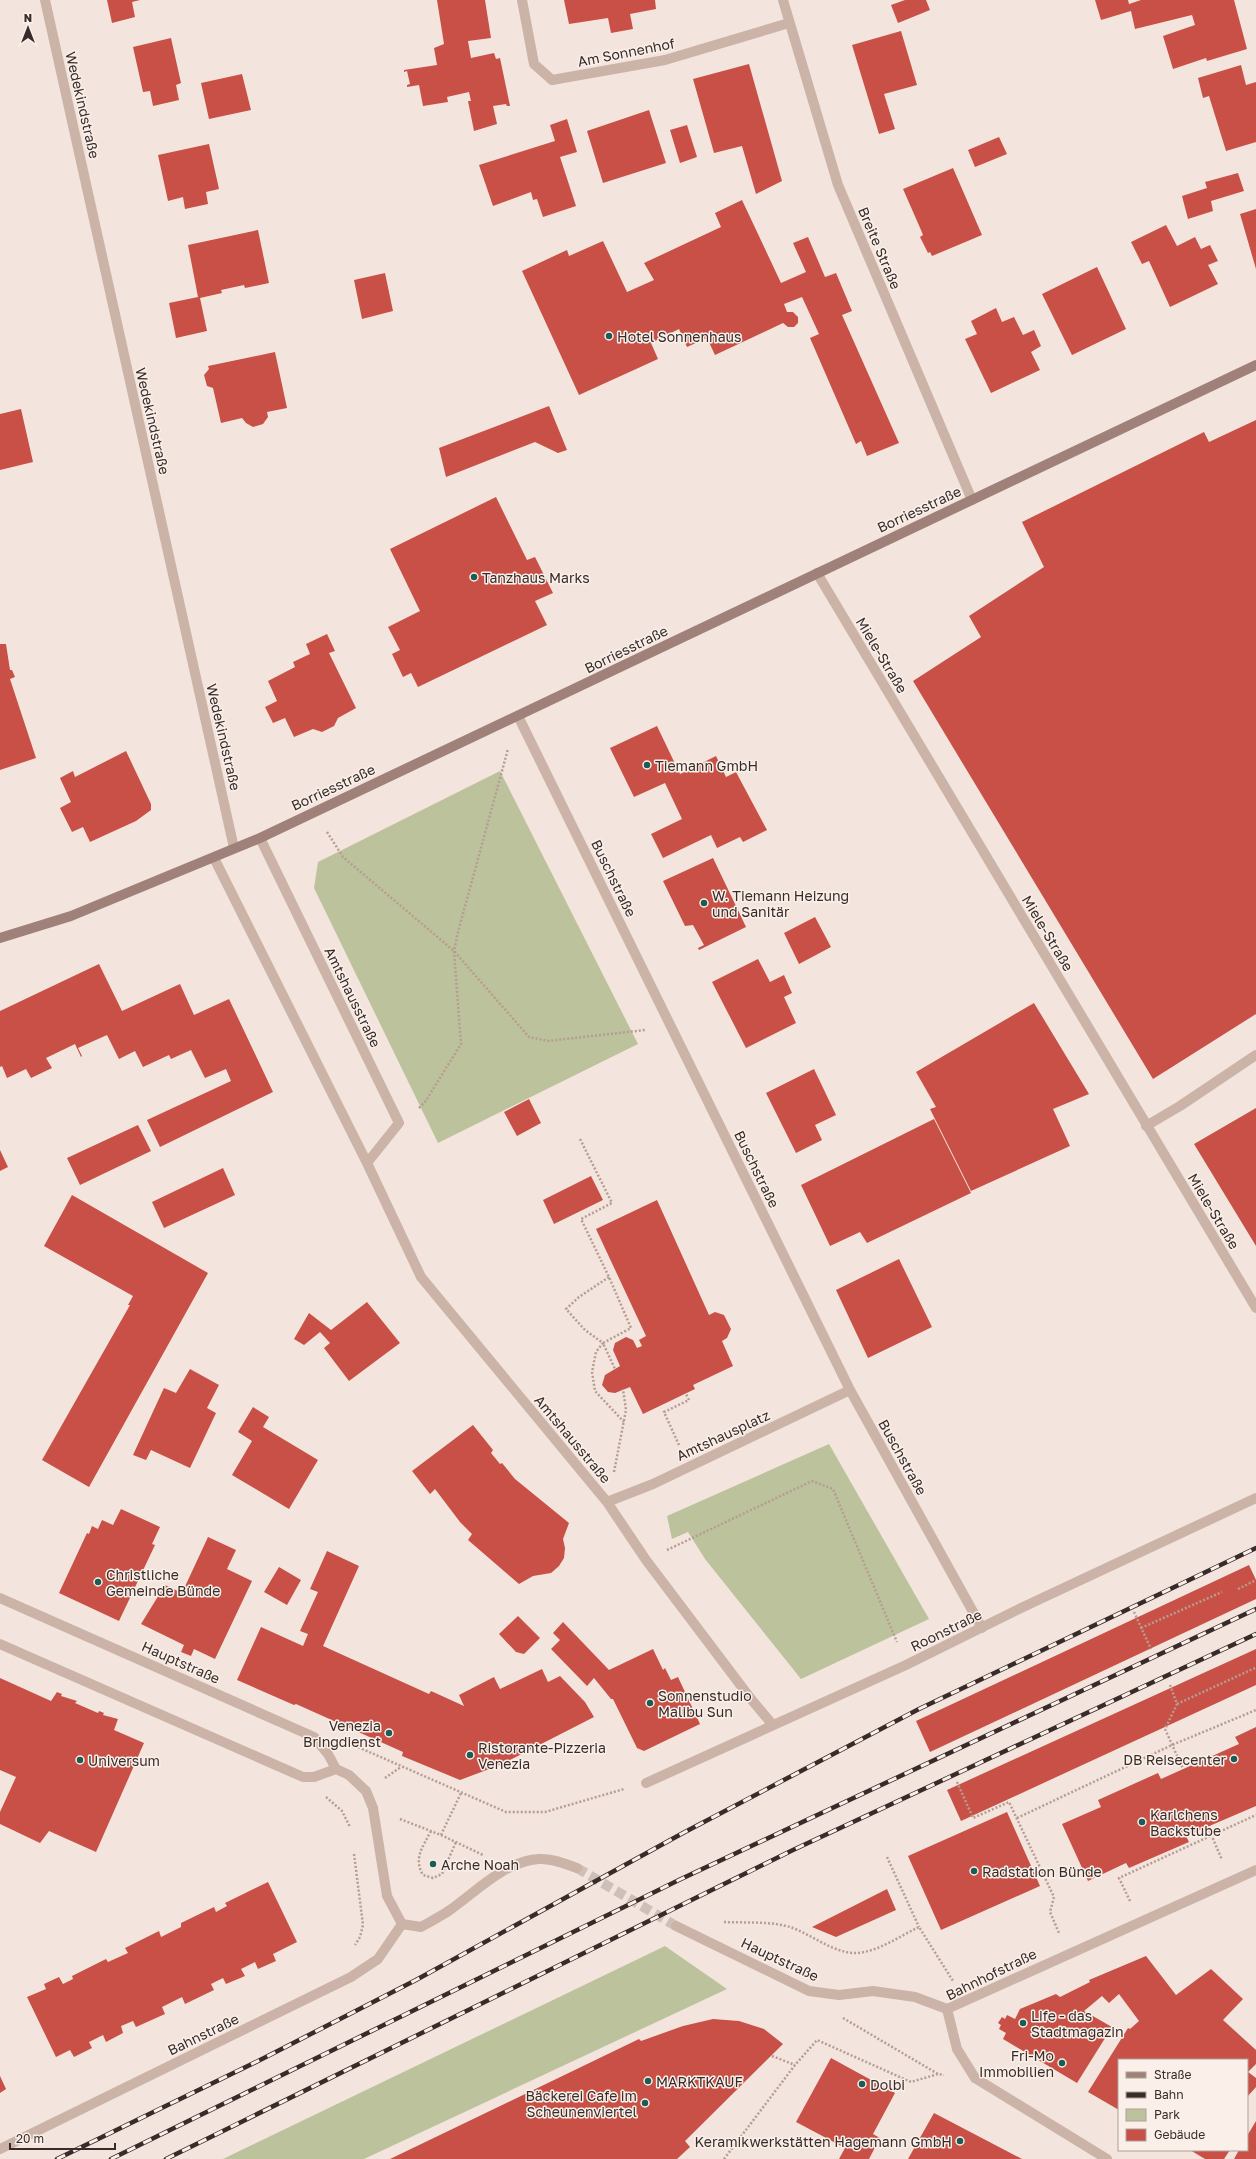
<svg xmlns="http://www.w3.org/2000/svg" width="1256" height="2159" viewBox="0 0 1256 2159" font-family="'Golos Text',sans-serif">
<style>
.green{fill:#bcc29c}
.building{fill:#c85046}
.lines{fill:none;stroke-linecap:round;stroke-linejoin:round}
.minor-tunnel{stroke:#cec0b9;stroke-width:10;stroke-dasharray:10 5;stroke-linecap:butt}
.path{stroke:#b79c92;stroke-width:2.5;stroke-dasharray:2 2;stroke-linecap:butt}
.service{stroke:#cbb3a8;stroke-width:10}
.minor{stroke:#cbb3a8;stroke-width:10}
.secondary{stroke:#9f8179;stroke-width:10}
.rail-casing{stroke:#382b29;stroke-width:4.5}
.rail{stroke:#faf0e9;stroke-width:3;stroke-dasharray:9;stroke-linecap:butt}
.poi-dot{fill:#1d5b55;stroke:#faf0e9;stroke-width:1.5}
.labels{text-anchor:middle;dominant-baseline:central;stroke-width:3;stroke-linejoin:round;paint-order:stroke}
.street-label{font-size:14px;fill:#382b29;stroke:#faf0e9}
.poi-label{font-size:14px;fill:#382b29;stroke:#faf0e9;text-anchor:start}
</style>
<rect width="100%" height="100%" fill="#f3e5dd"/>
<path class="green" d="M500,771l138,273 -200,99 -124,-255 4,-26z
M829,1444l100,175 -128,60 -96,-120 -17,-27 -16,7 -5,-23z
M665,1946l62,43 -363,170h-141z"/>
<path class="building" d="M107,0h33l-8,2 3,15 -23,6z
M437,0h48l6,38 -23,3 3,17 23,-5 2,6 4,-1 10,48h-3l-1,-2 -13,2 4,18 -23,7 -6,-30h3l-2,-9 -22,5 1,5 -25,4 -4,-21 -12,2v-2l3,-1 -3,-13 -3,1v-2l33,-5 -3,-17 10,-4z
M564,0h91l1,9 -26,5 3,15 -22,4 -3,-15 -39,6z
M905,0h21l4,10 -32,13 -7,-18z
M1095,0h33l1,4 12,-4h93l13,49 -40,12 -1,-3 -33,11 -10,-33 32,-11 -3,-10 -57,14 -4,-18 -30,9z
M901,31l16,54 -33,9 11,35 -16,5 -27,-89z
M171,38l10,45 -5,2 3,15 -26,6 -3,-15 -7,1 -10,-45z
M749,64l33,117 -26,13 -14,-48 -28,7 -21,-74z
M1241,65l5,20 10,-3v60l-30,9 -17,-55 -6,2 -5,-20z
M242,74l9,36 -42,9 -8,-36z
M649,110l17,53 -63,20 -16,-52z
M567,119l10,33 -17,5 16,49 -33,11 -6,-18 -4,1 -2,-8 -38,14 -14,-41 76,-24 -5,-16z
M687,125l10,32 -17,6 -10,-33z
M999,137l8,17 -32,13 -7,-17z
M209,144l10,45 -13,3 2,12 -23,5 -2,-12 -15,4 -10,-46z
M953,168l29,67 -50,21 -2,-4 -2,1 -8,-16 3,-2 -2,-5 -18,-41z
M1238,173l6,18 -33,10 2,10 -25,8 -6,-23 25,-8 -2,-6z
M742,200l39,83 25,-11 -13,-29 15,-6 17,40 11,-4 16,38 -10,4 57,128 -32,13 -6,-15 -5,3 -46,-106 9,-4 -17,-37 -18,7 3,8h6l5,5v6l-4,4h-6l-5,-4 -68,32 -8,-17 -20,9 -8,-18 -28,14 7,16 -79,36 -57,-124 45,-21 2,6 34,-15 24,51 27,-12 -10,-17 77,-36 -6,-14z
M1256,209v60l-16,-55z
M1166,225l11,21 18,-9 6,12 9,-4 8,16 -10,4 10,19 -48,23 -21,-46 -7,3 -11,-22z
M258,230l11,53 -24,5 -1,-3 -23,5 1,3 -22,5 7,33 -31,7 -7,-35 29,-6 -10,-52z
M1097,267l29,62 -54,26 -30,-61z
M385,273l8,38 -31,8 -8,-39z
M996,308l6,14 12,-5 9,18 11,-5 7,16 -10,6 9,18 -49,23 -26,-54 12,-5 -6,-13z
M275,352l12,56 -20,4 1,5 -5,7 -10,3 -7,-4 -4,-5 -21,5 -8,-35 -6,-2 -3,-11 5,-6 -1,-3z
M549,406l18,44 -9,3 -23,-11 -89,35 -7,-29z
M21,409l12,53 -33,8v-56z
M1256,420v594l-103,65 -240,-398 68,-44 -12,-21 75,-49 -22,-45 182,-90 5,10z
M496,497l31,63 8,-3 18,36 -18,8 12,24 -129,62 -7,-14 -8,4 -11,-23 8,-4 -12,-23 32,-16 -30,-62z
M327,634l8,17 -6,2 27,55 -18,10 -4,8 -12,6 -9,-3 -19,8 -9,-19 -12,5 -8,-16 12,-6 -9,-20 27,-14 -2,-5 17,-8 -4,-10z
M0,644h6l4,26h2l3,7 -5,2 26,79 -36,12z
M657,726l23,48 36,-18 10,21 10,-5 31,58 -24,12 -3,-5 -23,11 -6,-13 -48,23 -12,-24 31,-15 -17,-36 -31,14 -24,-49z
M126,751l25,53v6l-15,11 -46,21 -7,-15 -11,5 -12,-24 11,-6 -11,-24 13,-7 2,6z
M713,858l33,69 -47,23 -1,-2 6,-3 -11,-20 -8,1 -22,-45z
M815,917l16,30 -32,17 -15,-31z
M758,959l12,23 14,-7 8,18 -8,4 12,26 -50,25 -34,-66z
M99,964l23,47 58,-27 14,31 35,-16 44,93 -113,55 -13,-27 84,-39 -5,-12 -21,9 -14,-28 -20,9 -2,-4 -26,12 -8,-16 -16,8 -12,-24 -29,13 4,8 -1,1 -6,-13 -29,14 6,10 -21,10 -5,-9 -19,9 -5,-12 -2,1v-56z
M1034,1003l55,91 -36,15 17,37 -99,45 -41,-82 6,-2 -20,-35z
M814,1069l22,46 -21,10 7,15 -26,13 -30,-60z
M529,1099l12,24 -24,13 -13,-24z
M1256,1108v138l-62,-102z
M934,1119l37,74 -104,50 -7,-11 -30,14 -29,-61z
M138,1125l13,26 -71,34 -13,-27z
M0,1150l8,17 -8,4z
M223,1168l12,27 -71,33 -12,-26z
M591,1176l12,24 -49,24 -11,-24z
M72,1195l136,78 -119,214 -47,-27 88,-155h-2l5,-9 -89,-50z
M657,1200l52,115 6,-3 9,3 7,14 -4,9 -5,3 11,25 -40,19 2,4 -52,25 -13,-27 -15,6 -7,-1 -6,-7 3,-10 15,-9 -7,-16 2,-7 11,-6 7,3 4,8 5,-2 -3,-6 7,-4 -50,-107z
M899,1259l33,68 -64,31 -32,-68z
M367,1302l33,41 -51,38 -25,-33 6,-5 -10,-11 -16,13 -10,-6 15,-26 22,17z
M190,1369l29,16 -12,23 9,5 -26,55 -39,-18 -5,10 -13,-5 30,-65 1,-2 12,5z
M253,1407l16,10 -6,10 55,33 -29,49 -57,-34 20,-34 -14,-9z
M473,1425l20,25 -2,3 9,11 2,-1 13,16 54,44 -6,16 2,9 -1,10 -5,8 -8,7 -18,3 -14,8 -51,-44 4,-6 -12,-12 -25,-33 -5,5 -18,-23z
M121,1509l39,18 -8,17 3,1 -36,76 -60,-28 28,-60 2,1 3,-8 6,3 4,-9 11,5z
M208,1537l28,13 -9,19 25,12 -37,78 -21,-10 -3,7 -10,-4 3,-7 -43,-21 24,-39 17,8z
M327,1551l32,15 -36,80 106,48 2,-3 33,15 -5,-11 35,-18 6,12 42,-20 6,13 12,-6 25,26 9,15 -94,48 -40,15 -58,-24 1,-4 -107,-48 -2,1 -57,-25 24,-53 42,19 5,-12 -8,-3 18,-39 -8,-3z
M1249,1565l7,15v19l-326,153 -14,-31z
M279,1567l22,13 -14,25 -23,-13z
M518,1616l22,22 -16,16 -8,-2 -17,-18z
M563,1622l46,48 44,-21 10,21 2,-2 6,12 7,-3 22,47 -56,27 -7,-3 -24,-49h-2l-17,-21 -7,8 -36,-37 9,-9 -7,-7z
M1256,1649v36l-295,136 -14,-31z
M0,1678l51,23 6,-9 5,2 -1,2 16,5 -2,2 23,10 1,-2 5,2 -1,2 15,4 -4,11 30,13 -48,109 -47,-21 -9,12 -40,-19v-12l16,-35 -16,-7z
M1256,1727v79l-70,30 3,6 -60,26 -3,-5 -38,18 -26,-57 39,-17 -3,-7 60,-27 3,6 78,-35 -4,-7z
M1007,1812l33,74 -99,44 -33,-74z
M268,1882l29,60 -24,12 3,7 -18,8 -3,-7 -14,7 4,7 -19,8 -3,-6 -12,6 3,6 -29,14 -3,-7 -20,10 3,7 -29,13 -3,-6 -12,5 2,7 -17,9 -3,-7 -14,7 3,6 -18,9 -4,-7 -14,7 -29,-60 19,-8 -2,-5 15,-7 4,7 10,-5 -1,-3 34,-17 2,3 20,-9 -3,-5 34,-17 2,6 20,-10v-4l33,-16 2,5 11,-6 -2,-3z
M887,1889l9,21 -60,27 -24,-10z
M1146,1956l30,39 35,-26 32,30 -20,21 33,30v14l-8,8 8,6v9l-9,10v-37h-128v50l-31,-18 40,-64 2,1 9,-8 -20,-27 -10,9 -7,-7 -18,15 28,16 -35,56 -74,-44 3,-6 -7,-4 2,-4 -3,-2 4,-6 3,2 2,-4 8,4 5,-10 36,-15 4,3 30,-15 -1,-2z
M713,2019l26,2 25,8 19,15 -98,97 5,6 -13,12h-287l249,-120 2,2 42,-15z
M831,2058l64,35 -22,41 7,4 -11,21h-30l6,-11 -49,-26z
M0,2076l6,13 -6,4z
M934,2113l65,34 23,12h-114z
M1256,2121v38h-22l5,-9h8v-14z
M1190,2150h40l-6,9h-19z"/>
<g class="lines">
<path class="minor-tunnel" d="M577,1868l99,58"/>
<path class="path" d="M327,832l16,25 111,94 75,86 19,4 97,-11
M419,1108l6,-6 36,-58 -7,-93 4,-19 50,-183
M580,1139l32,64 -31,16 28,58 22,51 -28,15 12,26
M609,1277l-30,20 -13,12 19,21 18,13 -7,9 -4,20 3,19 29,31
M679,1445l-15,-33 25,-12 -3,-6
M614,1472l12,-62 -3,-21
M667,1550l145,-69 21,8 64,153
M1238,1589l18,-9
M1134,1612l17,37
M1141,1628l81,-36
M1170,1685l7,19 -12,25 18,40
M1177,1704l78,-36
M351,1744l155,68h39l79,-23
M385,1778l16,-11
M957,1782l16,36 36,-16 45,95 -4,15 9,21
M326,1797l16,14 8,16
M1017,1818l155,-73 84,-35
M400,1819l41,16 42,20
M1208,1827l14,33
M431,1831c-8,16 -18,27 -8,44l10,3 9,-4 14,-32
M441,1835l20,-42
M354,1854l9,71 -3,12 -5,8
M887,1857l32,70
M1130,1901l-11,-23 137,-63
M724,1922c22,1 45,-1 66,5 21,7 43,26 65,26 21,0 45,-17 64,-26l34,54
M843,2018l95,56 6,1
M772,2056l23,9
M724,2159l71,-94 22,-25 94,42 27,-8"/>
<path class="service" d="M1146,1126l34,-20 76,-51"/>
<path class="minor" d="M45,0l189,848
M522,0l12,64 18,16 113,-20 124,-37
M783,0l55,185 134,315
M817,573l439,735
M518,716l332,674 132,238
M260,838l139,285 -32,40
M214,858l153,305 54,114 186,225 39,58 105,139 21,25
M607,1502l46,-18 197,-94
M0,1598l314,139 14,17 8,15 13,6 17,16 7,17 14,88 15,28
M0,1644l303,133h11l22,-8
M646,1783l260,-118 115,-57 235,-110
M402,1924l19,3c9,-5 18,-10 26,-15 28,-19 57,-51 92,-53 13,-1 26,5 38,9
M676,1926l133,65 30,4 34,-4 42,6 32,12
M947,2009l309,-139
M947,2009l10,40 18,29 132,81
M0,2149l351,-172 27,-18 24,-35"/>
<path class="secondary" d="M0,938l71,-22 189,-78 996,-473"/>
<g class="rail-casing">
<path id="rail" d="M57,2159l207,-101 152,-78 267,-147 236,-124 337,-161
M111,2159l570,-280 575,-270
M166,2159l627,-309 463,-216"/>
</g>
<use href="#rail" class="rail"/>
</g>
<g class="poi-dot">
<circle cx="609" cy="336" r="4"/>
<circle cx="474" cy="577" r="4"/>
<circle cx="647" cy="765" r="4"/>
<circle cx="704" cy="903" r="4"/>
<circle cx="98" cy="1582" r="4"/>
<circle cx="650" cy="1703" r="4"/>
<circle cx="389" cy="1733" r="4"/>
<circle cx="470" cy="1755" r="4"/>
<circle cx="1234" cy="1759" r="4"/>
<circle cx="80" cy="1760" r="4"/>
<circle cx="1142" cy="1822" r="4"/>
<circle cx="433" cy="1864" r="4"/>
<circle cx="974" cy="1871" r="4"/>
<circle cx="1023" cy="2023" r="4"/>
<circle cx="1062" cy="2063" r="4"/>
<circle cx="648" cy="2081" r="4"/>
<circle cx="862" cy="2084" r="4"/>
<circle cx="645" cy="2103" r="4"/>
<circle cx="960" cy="2141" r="4"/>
</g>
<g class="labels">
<g class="street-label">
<text transform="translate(626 52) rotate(-11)">Am Sonnenhof</text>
<text transform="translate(83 105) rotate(77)">Wedekindstraße</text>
<text transform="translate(880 248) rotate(67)">Breite Straße</text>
<text transform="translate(153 421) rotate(77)">Wedekindstraße</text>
<text transform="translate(919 509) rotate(-25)">Borriesstraße</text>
<text transform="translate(626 649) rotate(-26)">Borriesstraße</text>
<text transform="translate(882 655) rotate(59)">Miele-Straße</text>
<text transform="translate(224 737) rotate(77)">Wedekindstraße</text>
<text transform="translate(333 787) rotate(-25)">Borriesstraße</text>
<text transform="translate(614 878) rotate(64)">Buschstraße</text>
<text transform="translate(1048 933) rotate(59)">Miele-Straße</text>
<text transform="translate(353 997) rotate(64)">Amtshausstraße</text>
<text transform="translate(757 1169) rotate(64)">Buschstraße</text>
<text transform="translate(1214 1211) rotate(59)">Miele-Straße</text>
<text transform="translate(723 1435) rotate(-25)">Amtshausplatz</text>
<text transform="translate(573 1439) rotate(50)">Amtshausstraße</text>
<text transform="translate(903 1457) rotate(61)">Buschstraße</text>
<text transform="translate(946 1630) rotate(-26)">Roonstraße</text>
<text transform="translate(181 1662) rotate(24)">Hauptstraße</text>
<text transform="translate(780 1959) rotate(25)">Hauptstraße</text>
<text transform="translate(991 1974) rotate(-26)">Bahnhofstraße</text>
<text transform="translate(203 2034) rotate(-26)">Bahnstraße</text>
</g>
<g class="poi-label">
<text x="617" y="336">Hotel Sonnenhaus</text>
<text x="482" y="577">Tanzhaus Marks</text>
<text x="655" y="765">Tiemann GmbH</text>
<text x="712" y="895">W. Tiemann Heizung<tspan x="712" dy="16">und Sanitär</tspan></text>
<text x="106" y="1574">Christliche<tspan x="106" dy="16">Gemeinde Bünde</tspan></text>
<text x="658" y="1695">Sonnenstudio<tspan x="658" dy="16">Malibu Sun</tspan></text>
<text x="381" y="1725" text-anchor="end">Venezia<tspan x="381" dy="16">Bringdienst</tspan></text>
<text x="478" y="1747">Ristorante-Pizzeria<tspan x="478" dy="16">Venezia</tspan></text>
<text x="1226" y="1759" text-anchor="end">DB Reisecenter</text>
<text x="88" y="1760">Universum</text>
<text x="1150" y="1814">Karlchens<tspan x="1150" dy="16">Backstube</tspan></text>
<text x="441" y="1864">Arche Noah</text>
<text x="982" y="1871">Radstation Bünde</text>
<text x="1031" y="2015">Life - das<tspan x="1031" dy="16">Stadtmagazin</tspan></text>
<text x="1054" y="2055" text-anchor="end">Fri-Mo<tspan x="1054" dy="16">Immobilien</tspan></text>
<text x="656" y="2081">MARKTKAUF</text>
<text x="870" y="2084">Dolbi</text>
<text x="637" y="2095" text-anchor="end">Bäckerei Cafe im<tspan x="637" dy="16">Scheunenviertel</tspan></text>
<text x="952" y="2141" text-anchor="end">Keramikwerkstätten Hagemann GmbH</text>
</g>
</g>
<rect x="1118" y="2059" width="130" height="92" fill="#faf0e9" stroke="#aca19c"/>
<rect x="1126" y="2072" width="20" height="6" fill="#9f8179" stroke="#aca19c"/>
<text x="1154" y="2079" font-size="12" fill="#382b29">Straße</text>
<rect x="1126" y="2092" width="20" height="6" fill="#382b29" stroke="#aca19c"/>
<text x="1154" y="2099" font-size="12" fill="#382b29">Bahn</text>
<rect x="1126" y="2109" width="20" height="12" fill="#bcc29c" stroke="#aca19c"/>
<text x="1154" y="2119" font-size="12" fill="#382b29">Park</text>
<rect x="1126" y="2129" width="20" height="12" fill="#c85046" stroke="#aca19c"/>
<text x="1154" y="2139" font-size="12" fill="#382b29">Gebäude</text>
<g transform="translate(28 28)" stroke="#faf0e9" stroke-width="3" paint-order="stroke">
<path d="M0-3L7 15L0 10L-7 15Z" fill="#382b29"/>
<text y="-6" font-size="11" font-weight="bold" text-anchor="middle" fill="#382b29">N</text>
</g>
<path d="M10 2143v6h105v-6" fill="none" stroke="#382b29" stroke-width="2"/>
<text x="16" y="2143" font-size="12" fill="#382b29" stroke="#faf0e9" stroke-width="3" paint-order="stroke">20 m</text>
</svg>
